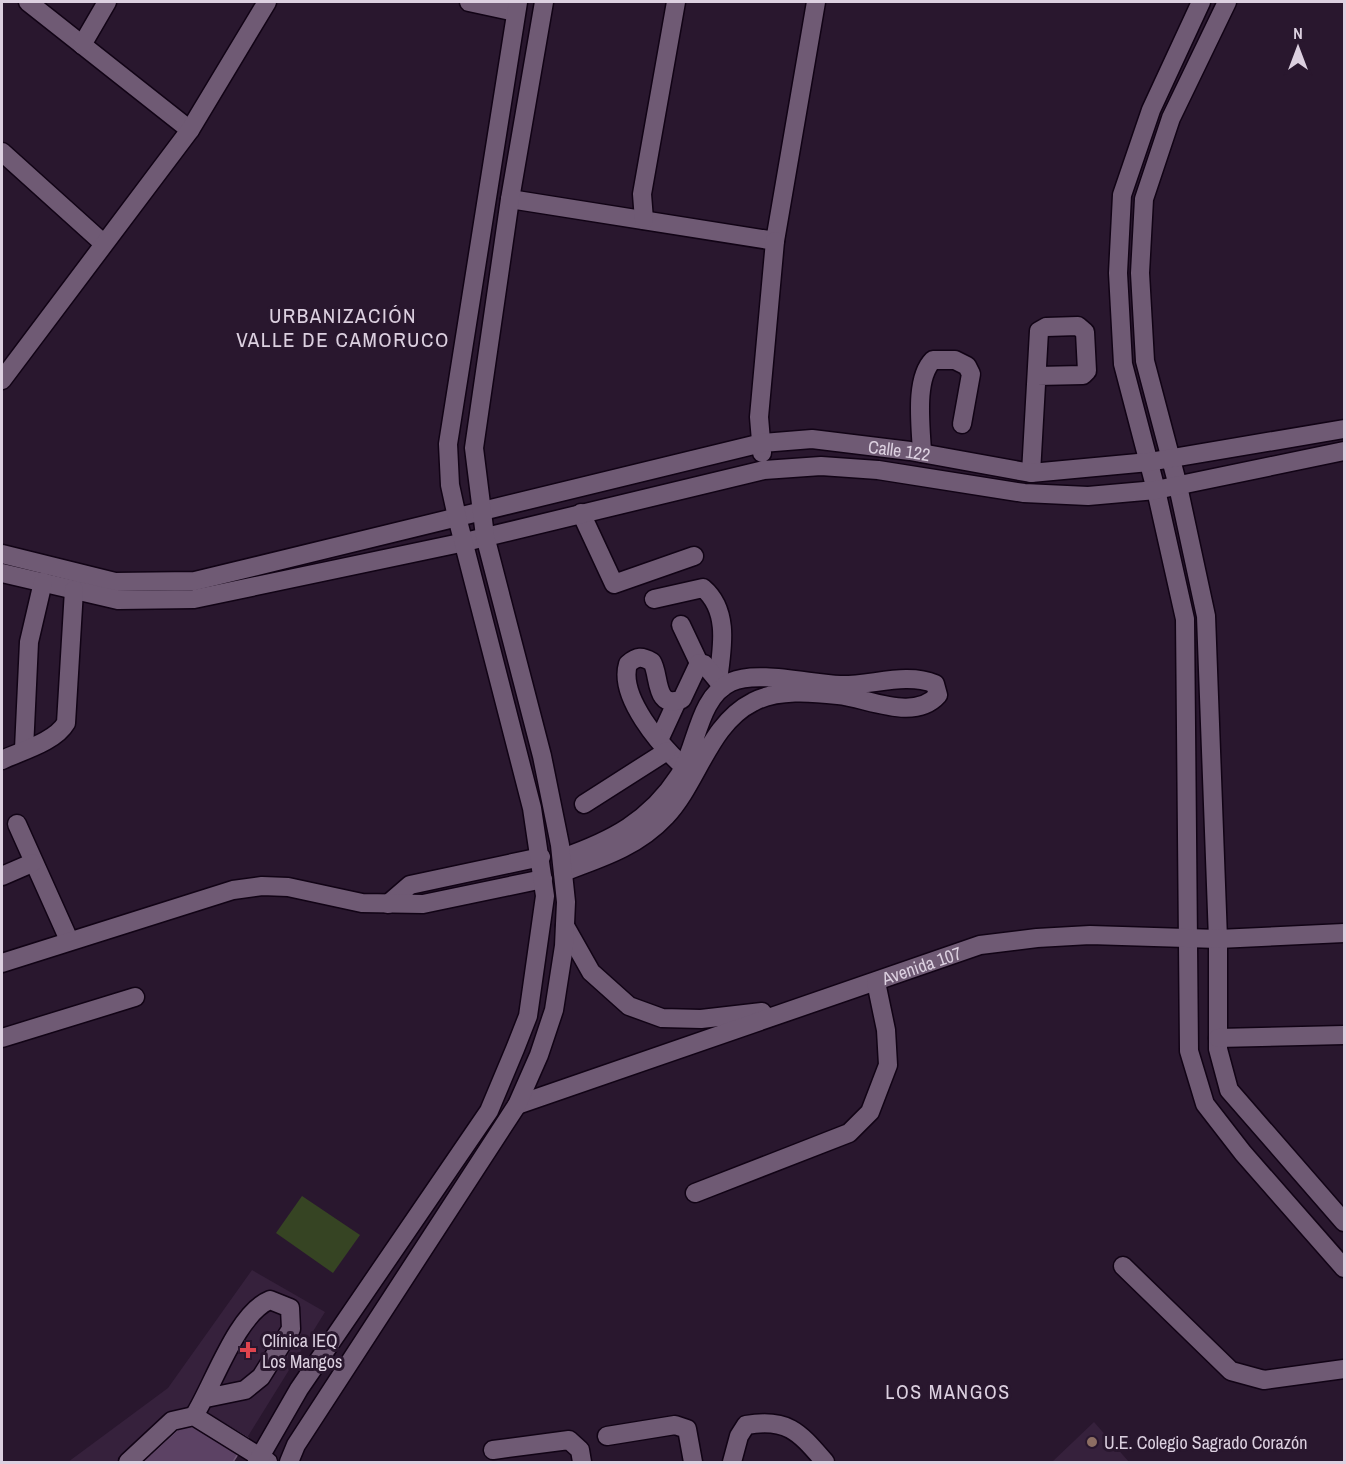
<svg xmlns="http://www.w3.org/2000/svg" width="1346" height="1464" viewBox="0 0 1346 1464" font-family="'Archivo Narrow',sans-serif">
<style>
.built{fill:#36213c}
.green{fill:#364423}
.building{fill:#5c4264;stroke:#705877;stroke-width:1.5}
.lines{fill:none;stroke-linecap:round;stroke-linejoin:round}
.minor-casing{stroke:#110315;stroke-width:21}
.minor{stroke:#6f5a74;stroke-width:18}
.health-dot{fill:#e0444e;stroke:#29172e;stroke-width:2}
.education-dot{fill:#8d6e63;stroke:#29172e;stroke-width:2}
.labels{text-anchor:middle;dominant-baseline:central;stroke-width:6;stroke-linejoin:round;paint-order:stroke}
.street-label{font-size:18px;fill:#dcd0e0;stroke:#29172e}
.poi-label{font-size:18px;fill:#dcd0e0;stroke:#29172e;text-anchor:start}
.neighbourhood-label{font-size:20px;letter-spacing:1.5px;fill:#dcd0e0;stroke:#29172e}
.quarter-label{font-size:21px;letter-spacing:1.5px;fill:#dcd0e0;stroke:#29172e}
</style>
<rect width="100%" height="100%" fill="#29172e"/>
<path class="built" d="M252,1270l73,42 -93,150h-164l100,-74z
M1094,1422l35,40h-77z"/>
<path class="green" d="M302,1196l58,39 -27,38 -57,-40z"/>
<path class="building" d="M203,1411l45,27 -15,24h-99l17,-8 45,-41z"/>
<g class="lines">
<g class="minor-casing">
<g id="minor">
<path d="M28,2l162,128"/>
<path d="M469,2l47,10"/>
<path d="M1201,2l-50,108 -29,85 -4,78 5,91 33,126 29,129 4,432 16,53 38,49 101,115"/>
<path d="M1227,2l-56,116 -27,81 -4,74 5,88 33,125 28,130 12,323v110l11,41 115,132"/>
<path d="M82,45l25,-43"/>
<path d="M2,152l101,91"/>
<path d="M510,199l265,42 41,-239"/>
<path d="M644,220l-2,-26 34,-192"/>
<path d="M2,380l188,-250 77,-128"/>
<path d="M762,453l-3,-36 16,-176"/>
<path d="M922,453c-1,-26 -8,-74 11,-93h22l12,6 4,8 -9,50"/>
<path d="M1031,473l8,-142 7,-4 32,-1 7,6 2,39 -4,4 -46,1"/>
<path d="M581,513l33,71 80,-28"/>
<path id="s1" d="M2,554l113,28 80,-1 567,-138 50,-4 98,12 121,22 118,-11 195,-33"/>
<path d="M2,573l116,27 76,-1 271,-57 299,-72 57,-4 57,4 146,23 64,3 68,-6 188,-39"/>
<path d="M654,599l49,-11c27,23 19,61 15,92"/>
<path d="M681,625l18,38"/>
<path d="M659,740l18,-39"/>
<path d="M24,749l5,-107 14,-60"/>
<path d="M2,760c19,-9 53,-18 64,-37l8,-133"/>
<path d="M683,766c-22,-20 -65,-69 -55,-102 9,-8 14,-8 24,-2 8,12 2,49 30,37l17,-36 5,1 19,23"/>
<path d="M584,804l83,-53"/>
<path d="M17,824l52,116"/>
<path d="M562,858c49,-17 88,-37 117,-82 18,-28 19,-79 52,-94 25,-12 80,2 109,3 31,1 66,-13 95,-1l3,11c-24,27 -70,3 -100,0 -26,-3 -61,-6 -85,7 -44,22 -55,80 -87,114 -29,31 -65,42 -103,56"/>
<path d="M2,876l30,-13"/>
<path d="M388,904l22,-19 131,-28"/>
<path d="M565,926l26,46 38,34 33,12 39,1 61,-7"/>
<path d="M2,963l231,-73 29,-4 26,1 74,16 61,1 120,-25"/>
<path d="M2,1038l133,-41"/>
<path d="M1218,1038l126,-3"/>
<path id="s2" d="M517,1105l463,-160 57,-7 53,-3 128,4 126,-6"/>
<path d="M695,1193l154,-60 21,-21 18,-47 -2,-35 -10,-48"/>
<path d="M1123,1266l108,105 33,9 80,-11"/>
<path d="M194,1416c19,-30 43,-103 76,-116l20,8 1,21 -30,48 -16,13 -39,8"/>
<path d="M607,1436l68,-11 12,4 6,33"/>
<path d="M493,1450l76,-10 11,10 2,12"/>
<path d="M128,1462l44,-41 22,-5 74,46"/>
<path d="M257,1462l42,-73 190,-278 26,-62 13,-33 17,-120 -13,-88 -75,-291 -7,-32 -2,-41 70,-442"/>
<path d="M289,1462l7,-17 221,-340 22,-50 15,-45 10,-64 2,-44 -6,-57 -18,-89 -57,-220 -11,-88 36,-249 34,-197"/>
<path d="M732,1462l7,-26 7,-11c42,-7 53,7 79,37"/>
</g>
</g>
<use href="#minor" class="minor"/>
</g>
<path class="health-dot" d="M245 1341h6v6h6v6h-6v6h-6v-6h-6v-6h6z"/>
<circle class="education-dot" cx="1092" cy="1442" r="6"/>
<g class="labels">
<g class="street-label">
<text stroke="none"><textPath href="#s1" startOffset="918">Calle 122</textPath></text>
<text stroke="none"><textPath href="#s2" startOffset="428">Avenida 107</textPath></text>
</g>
<g class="poi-label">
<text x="262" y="1340">Clínica IEQ<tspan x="262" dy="21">Los Mangos</tspan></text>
<text x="1104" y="1442">U.E. Colegio Sagrado Corazón</text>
</g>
<g class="neighbourhood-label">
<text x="948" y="1391">LOS MANGOS</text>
</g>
<g class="quarter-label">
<text x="343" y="315">URBANIZACIÓN<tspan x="343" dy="24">VALLE DE CAMORUCO</tspan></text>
</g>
</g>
<rect width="1346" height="1464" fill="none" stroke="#dcd0e0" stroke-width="6"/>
<g transform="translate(1298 48)" stroke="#29172e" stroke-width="4.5" paint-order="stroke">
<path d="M0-4.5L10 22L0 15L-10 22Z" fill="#dcd0e0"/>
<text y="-9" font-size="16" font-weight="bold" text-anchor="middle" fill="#dcd0e0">N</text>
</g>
</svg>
